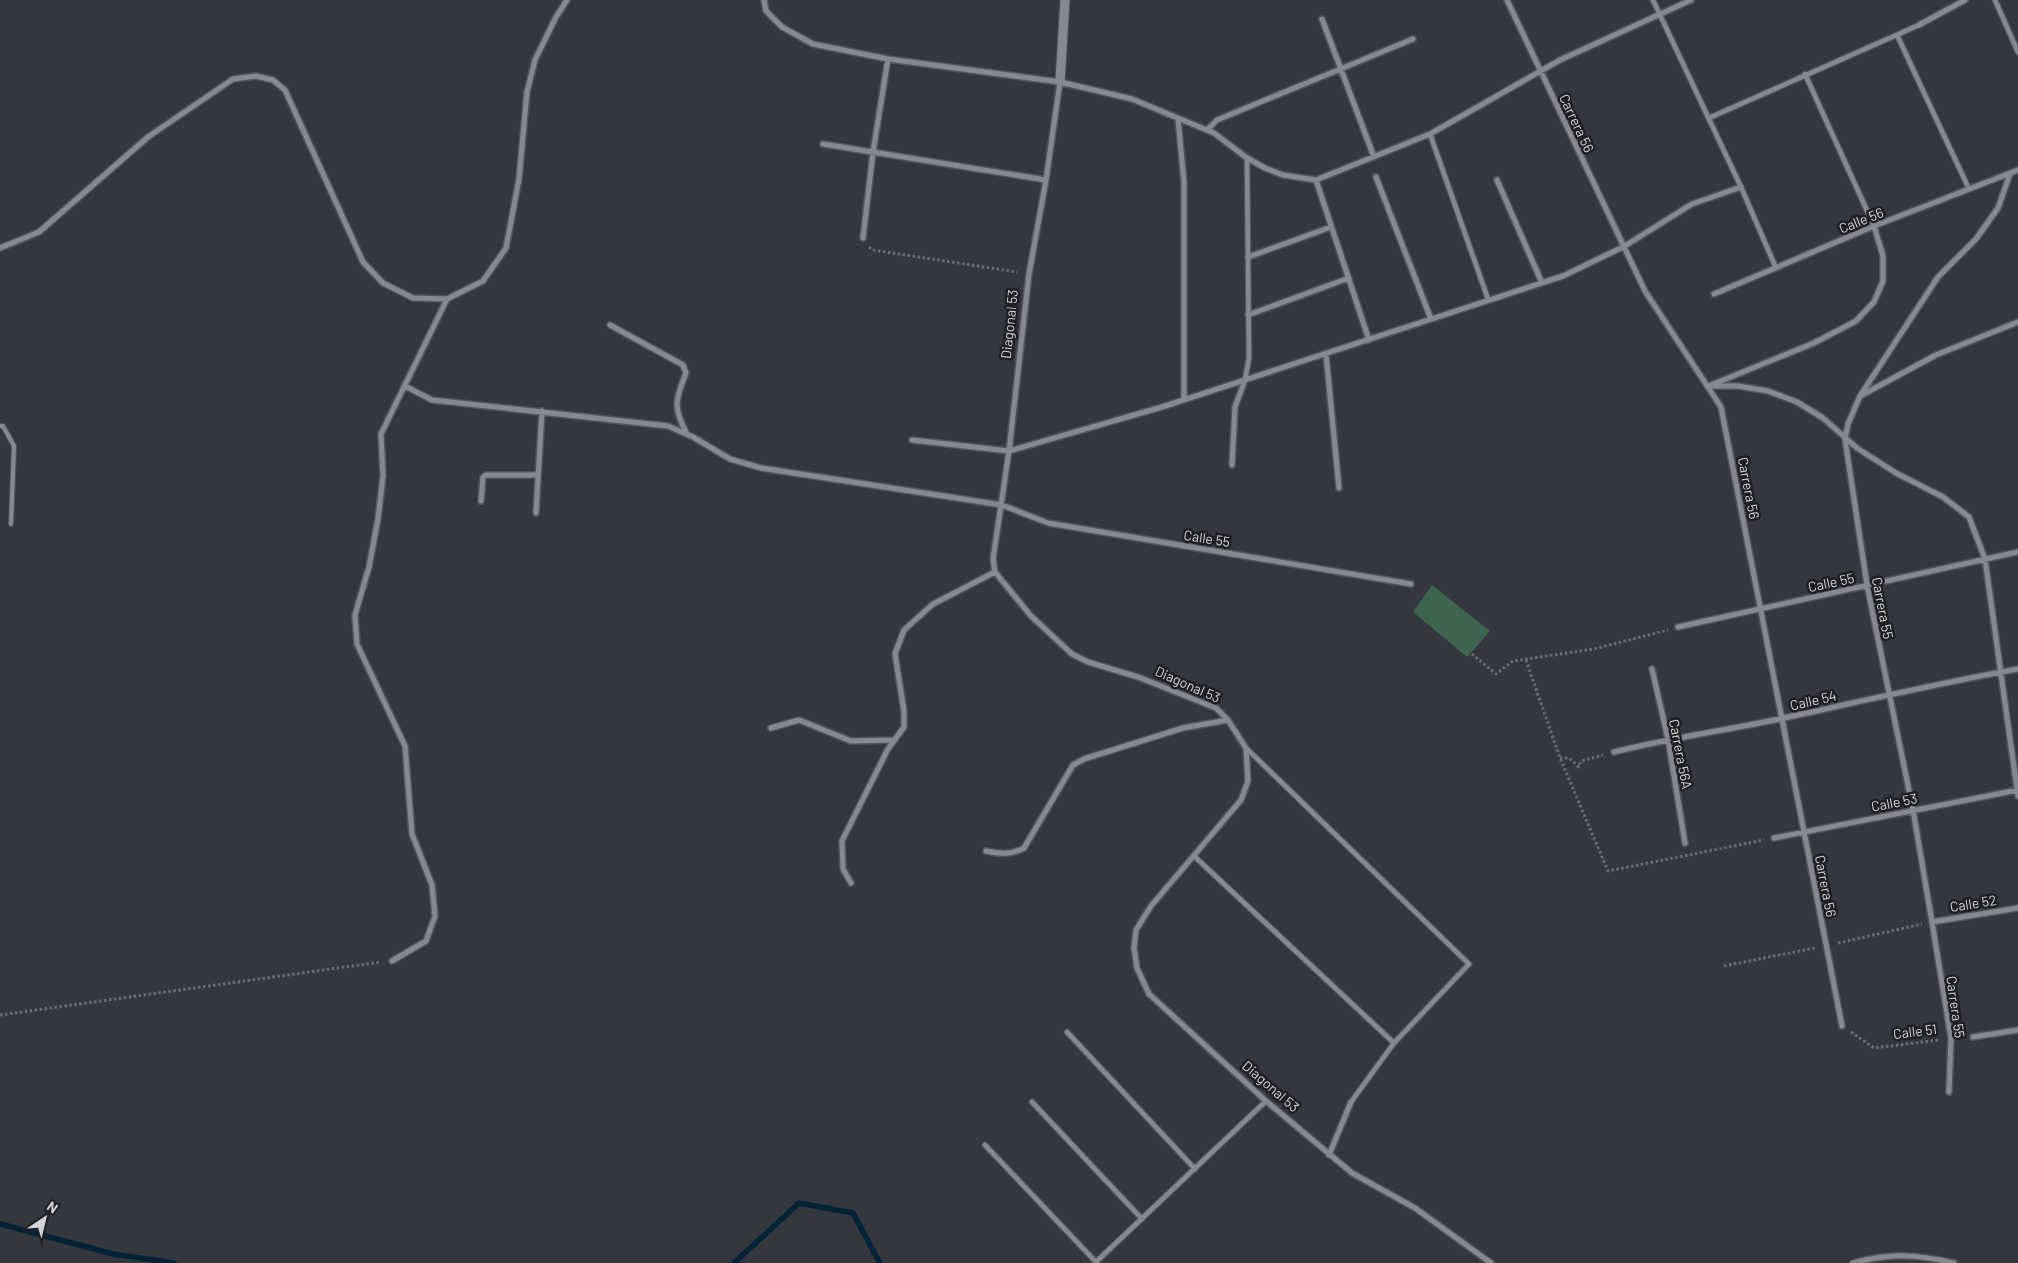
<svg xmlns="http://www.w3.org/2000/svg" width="2018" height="1263" viewBox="0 0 2018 1263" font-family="Barlow,sans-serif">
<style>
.green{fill:#3e664e}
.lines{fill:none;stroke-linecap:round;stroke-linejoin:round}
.stream{stroke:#012337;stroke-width:5.5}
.service-casing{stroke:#54555c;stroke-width:6}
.pedestrian-casing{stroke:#54555c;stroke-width:7}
.minor-casing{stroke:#54555c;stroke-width:8}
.tertiary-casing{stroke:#54555c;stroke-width:11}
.path{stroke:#6c6e75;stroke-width:3;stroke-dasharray:2.5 2.5;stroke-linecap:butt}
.service{stroke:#878992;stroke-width:4}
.pedestrian{stroke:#878992;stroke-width:4.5}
.minor{stroke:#878992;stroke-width:5}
.tertiary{stroke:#878992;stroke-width:9}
.labels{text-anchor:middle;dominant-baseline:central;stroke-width:5;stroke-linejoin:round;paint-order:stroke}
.street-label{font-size:14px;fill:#d3d4d9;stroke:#1e1f22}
</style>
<rect width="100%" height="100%" fill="#35373f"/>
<path class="green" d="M1432,585l58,46 -23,26 -54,-45z"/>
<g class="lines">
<path class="stream" d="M0,1224l113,30 61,9
M734,1263l65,-60 54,10 27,50"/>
<g class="service-casing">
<path id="service" d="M0,426h3l11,20 -3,78"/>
</g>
<g class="pedestrian-casing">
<path id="pedestrian" d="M1653,0l88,187 35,81
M1995,0l23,52
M1897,35l72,154
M1805,74l69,152
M1709,118l210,-93
M1430,134l58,165
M1245,380l4,-22 -2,-200
M1246,748l223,216 -75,79 -43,59
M1194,856l200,187
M1067,1032l128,137
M1032,1102l110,117
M985,1145l111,117 170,-161"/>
</g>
<g class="minor-casing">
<path id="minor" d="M764,0l2,11 16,16 31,17 75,15 172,23 72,17 82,34 33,25 18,10 18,7 33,5 114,-46 130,-74 131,-60
M1507,0l138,291 76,116 121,619
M1322,19l52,138
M1919,25l46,-25
M1060,82l-14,98 -17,94 -20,177 -16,108 2,13 36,44 41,38 16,8 50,15 78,31 12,12 18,28 2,33 -7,19 -90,106 -15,24 -2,18 3,20 12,26 117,107 86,72 63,35 76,55
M1178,119l6,63v218
M1207,130l10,-10 196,-81
M823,144l223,36
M1376,177l55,142
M1316,180l53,160
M1497,180l45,103
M863,238l10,-86 15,-93
M0,248l39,-16 109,-95 85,-58 23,-3 17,4 12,10 78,172 20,21 30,15 34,1 36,-18 23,-33 13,-69 8,-87 8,-32 21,-43 11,-17
M1248,257l83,-30
M1714,294l160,-68 144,-56
M1248,315l101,-37
M610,325l73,40 3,8c-11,27 -13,35 1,61
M1326,354l13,134
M1711,385l103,-42 42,-22 18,-19 9,-21v-25l-9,-30
M405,386l27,14 236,26 25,11 37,22 31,9 241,37 46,18 363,61
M1708,386h30l30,5 29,11 26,16 34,30 39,25 47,24 26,20 16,42 33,237
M1862,395l74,-40 82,-33
M912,440l97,11 153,-44 401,-131 60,-29 69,-43 49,-17
M1232,465l3,-58 10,-27
M481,501l2,-24 3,-2h50
M536,513l6,-102
M1678,627l340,-75
M1652,669l16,70 17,104
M771,728l28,-8 52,21 43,-1
M1614,752c56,-14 114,-22 170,-34 78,-17 156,-35 234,-49
M1774,838l244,-48
M986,851c14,3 25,4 38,-3l49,-83 11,-6 99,-31 45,-8
M851,883l-8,-14 -1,-28 46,-92 16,-22v-16l-9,-57 9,-24 29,-26 62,-32
M1932,922l86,-14
M392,961l34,-20 9,-25 -3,-31 -20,-51 -7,-88 -48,-102 -2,-29 14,-48 9,-48 5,-43 -2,-42 66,-135
M1973,1037l45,-7
M1949,1092l2,-54 -19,-116 -19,-112 -46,-225 -22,-146 3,-15 12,-28 78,-119 38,-38 22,-31 12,-34
M1329,1155l22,-53
M1853,1263c38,-10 63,-9 101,0"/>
</g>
<g class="tertiary-casing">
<path id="tertiary" d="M1060,82l5,-82"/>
</g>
<path class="path" d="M869,247l4,3 144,22
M1472,654l24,20 17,-13 81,-12 74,-19
M1526,660l34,98 48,113 156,-31
M1560,758h9l10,9 2,-6 22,-6
M1838,943l84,-19
M1724,966l91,-18
M0,1015l381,-53
M1851,1032l23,16 65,-8"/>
<use href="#service" class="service"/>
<use href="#pedestrian" class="pedestrian"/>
<use href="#minor" class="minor"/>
<use href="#tertiary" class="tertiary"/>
</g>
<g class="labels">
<g class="street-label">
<text transform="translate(1577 123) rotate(65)">Carrera 56</text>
<text transform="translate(1861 220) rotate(-22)">Calle 56</text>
<text transform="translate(1009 324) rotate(-84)">Diagonal 53</text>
<text transform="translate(1749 488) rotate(79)">Carrera 56</text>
<text transform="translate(1207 538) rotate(9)">Calle 55</text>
<text transform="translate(1831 582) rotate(-12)">Calle 55</text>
<text transform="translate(1883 608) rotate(79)">Carrera 55</text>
<text transform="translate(1188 684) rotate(24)">Diagonal 53</text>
<text transform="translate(1813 700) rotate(-13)">Calle 54</text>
<text transform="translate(1681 754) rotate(79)">Carrera 56A</text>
<text transform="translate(1894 802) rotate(-11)">Calle 53</text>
<text transform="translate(1826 886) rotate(79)">Carrera 56</text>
<text transform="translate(1973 903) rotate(-9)">Calle 52</text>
<text transform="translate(1956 1007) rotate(82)">Carrera 55</text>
<text transform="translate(1915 1031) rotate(-7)">Calle 51</text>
<text transform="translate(1271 1086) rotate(41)">Diagonal 53</text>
</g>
</g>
<g transform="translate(45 1218) rotate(35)" stroke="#1e1f22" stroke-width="4" paint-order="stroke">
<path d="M0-4L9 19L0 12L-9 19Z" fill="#d3d4d9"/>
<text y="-8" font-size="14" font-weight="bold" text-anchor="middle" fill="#d3d4d9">N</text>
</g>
</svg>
